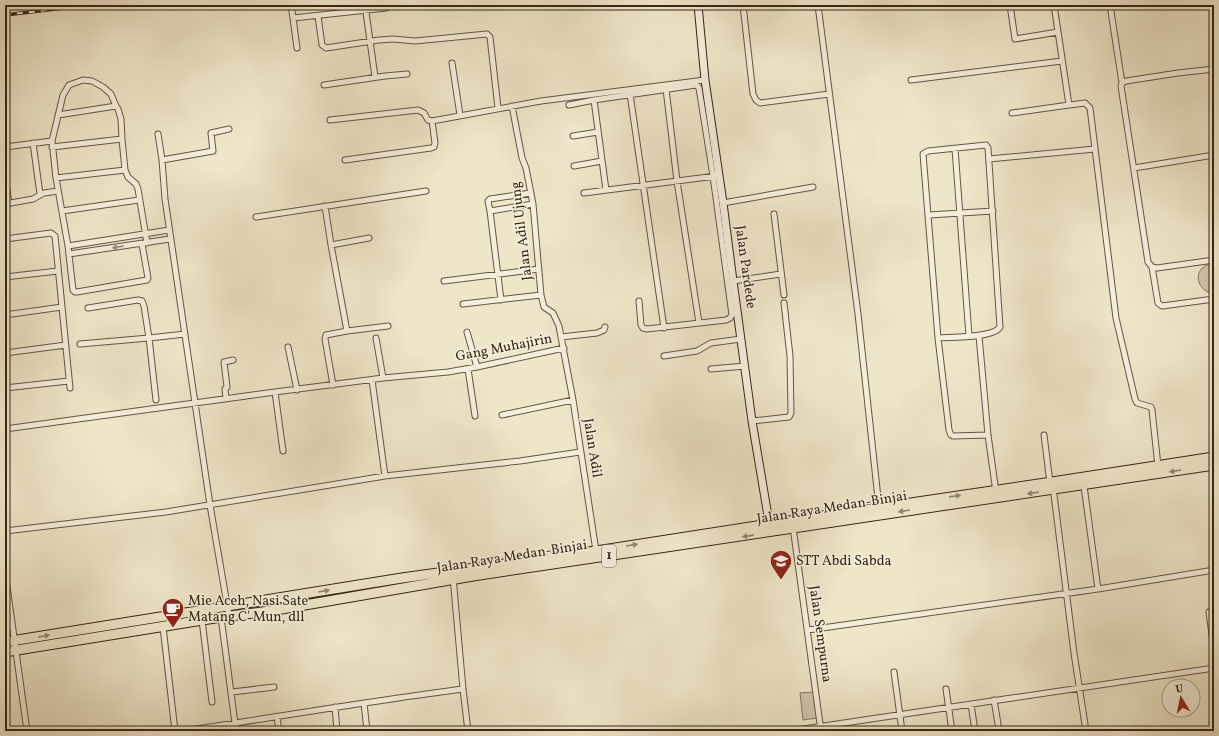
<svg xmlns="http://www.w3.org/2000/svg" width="1219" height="736" viewBox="0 0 1219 736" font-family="Vollkorn,serif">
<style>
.green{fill:#cfc5ab;stroke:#837660}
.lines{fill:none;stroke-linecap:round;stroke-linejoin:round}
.street-casing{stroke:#655643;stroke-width:7}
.secondary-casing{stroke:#372616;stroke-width:9}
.highway-casing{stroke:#372616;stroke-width:11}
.street{stroke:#f4efdc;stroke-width:5}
.secondary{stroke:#f4efdc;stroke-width:7}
.highway{stroke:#eee6c9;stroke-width:9}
.rail-casing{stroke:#372616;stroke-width:3.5}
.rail{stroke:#f4efdc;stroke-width:2;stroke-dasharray:6;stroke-linecap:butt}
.oneway{fill:#968a79}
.oneway2{fill:#928670}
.labels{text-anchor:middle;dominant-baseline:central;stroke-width:3;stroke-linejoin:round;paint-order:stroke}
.shield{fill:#f4efdc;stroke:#706251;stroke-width:1}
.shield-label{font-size:13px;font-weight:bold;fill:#372616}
.street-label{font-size:14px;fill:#372616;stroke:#f4efdc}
.poi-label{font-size:14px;fill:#372616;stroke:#f4efdc;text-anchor:start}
</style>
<rect width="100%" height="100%" fill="#eee6c9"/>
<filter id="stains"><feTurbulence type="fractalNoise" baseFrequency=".005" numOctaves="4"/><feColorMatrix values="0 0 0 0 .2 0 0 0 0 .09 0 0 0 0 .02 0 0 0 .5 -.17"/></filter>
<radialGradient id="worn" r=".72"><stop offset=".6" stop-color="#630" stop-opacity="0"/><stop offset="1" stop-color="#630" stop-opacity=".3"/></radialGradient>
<path class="green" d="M1214,263v31c-21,-4 -21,-29 0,-31z
M813,692l4,26 -14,2 -3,-27z"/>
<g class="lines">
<g class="street-casing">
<path id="street" d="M291,5l2,13
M365,5l10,72
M743,5l10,89 3,6 4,3 69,-9
M818,5l40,309 21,193
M1010,5l5,34 43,-7
M1054,5l15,100 16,-2 5,5 26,210 19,81 2,4 14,4 1,3 6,56
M1110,5l12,78 -1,3 27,176 4,5 5,1 57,-8
M318,16l4,29 4,3 53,-8 14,-1 22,2 72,-7 3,3 8,71
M297,48l-4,-30 93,-10
M452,63l8,52
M911,80l151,-19
M1122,83l4,-2 52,-8 36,-4
M324,85l61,-9 22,-2
M666,89l11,92 22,142
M630,94l34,234
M594,100l12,90
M569,105l25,-5 102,-15 3,3 14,88 19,139 -2,3 -4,2 -79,9 -4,-1 -2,-3 -2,-24
M512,106l10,52 4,10 7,36 8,91 3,12 9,6 6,13 2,11 12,63 23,151
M1012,113l57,-8
M58,115l58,-9
M330,120l88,-10 6,3 4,7 4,1
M158,134l4,26 3,39 45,306 19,111
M573,136l25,-4
M33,143l7,51
M5,147l47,-6
M52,147l70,-8
M955,149l14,187
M989,159l106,-10
M162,160l51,-9 -2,-18 18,-4
M345,160l86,-12 3,-1 1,-4 -3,-22 109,-20 164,-21
M574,166l28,-5
M1134,168l80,-13
M125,170l-3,-31 -1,-20 -3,-10 -2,-3 -5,-12 -8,-7 -11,-6 -9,-1 -14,5 -6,10 -11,46 4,37 12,68 5,44 2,2h2l70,-12 1,-2 -6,-34
M5,176l4,28
M56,178l69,-8 3,7 8,7 2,5 9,54
M584,193l132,-17
M723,203l90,-16
M5,204l28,-5 11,-6 14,-2
M325,206l6,39 16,86 -21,4 -1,4 8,46
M62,211l77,-11
M490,211l-2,-10 2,-2 41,-6
M774,214l10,81
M929,215l64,-4
M256,217l170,-26
M5,239l46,-6 4,3 15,152
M331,245l38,-7
M68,246l101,-16
M69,254l101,-15
M1152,267l6,36 4,3 52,-7
M5,277l53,-6
M444,281l95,-12
M733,281l48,-7
M501,300l-11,-89 43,-7
M463,304l78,-9
M88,308l50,-8 4,1 2,5 5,32 7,62
M5,315l57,-8
M347,331l41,-5
M467,332l10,35
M979,336l9,99 8,57
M561,337l36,-4 7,-3 1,-3
M376,338l7,40
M938,338c13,-1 56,0 62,-11l-12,-179 -2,-3 -58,6 -5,3 15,184 11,92 2,5 2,1 35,-1
M80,344l69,-6 36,-4
M288,347l9,43
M5,353l61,-8
M664,356l33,-5 14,-8 30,-4
M468,369l7,47
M711,369l34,-3
M372,380l13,96
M5,388l64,-7
M275,392l8,59
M226,399l-1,-10 2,-2 -3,-25 9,-2
M502,415l71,-15
M752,421l37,-4 2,-4 -1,-57 -6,-53
M5,429l270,-37 108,-14 65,-6 29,-5 87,-19
M1044,435l6,48
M1084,486l14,103
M1053,487l21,166 12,78
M793,527l28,204
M5,531l161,-19 219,-36 135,-15 60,-9
M5,572l22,159
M453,577l10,112 5,42
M1209,612l5,38
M221,617l15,114
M202,620l10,82
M163,627l12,104
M808,630l290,-41 116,-19
M894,672l8,59
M946,689l6,42
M232,692l42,-5
M994,700l4,24
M364,703l3,28
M971,704l4,27
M335,707l2,24
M277,717l2,14
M184,731c93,-14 185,-30 279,-42
M790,731c142,-20 283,-43 424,-63"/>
</g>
<g class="secondary-casing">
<path id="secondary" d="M698,5l7,75 18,123 10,78 19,140 18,107"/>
</g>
<g class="highway-casing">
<path id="highway" d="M5,642l397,-64 194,-27 173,-27 283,-42 162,-25
M5,652l216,-35 49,-6 203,-35 741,-111"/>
</g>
<use href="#street" class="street"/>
<use href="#secondary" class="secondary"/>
<use href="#highway" class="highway"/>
<g class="rail-casing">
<path id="rail" d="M5,15l84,-10"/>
</g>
<use href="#rail" class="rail"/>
</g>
<defs><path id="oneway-solid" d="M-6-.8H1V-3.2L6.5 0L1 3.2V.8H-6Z"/></defs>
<use class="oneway" href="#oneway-solid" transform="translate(118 247) rotate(171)"/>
<g class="oneway2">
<use href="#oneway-solid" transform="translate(1175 471) rotate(171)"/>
<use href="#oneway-solid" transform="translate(1033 493) rotate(171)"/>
<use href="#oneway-solid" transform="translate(955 496) rotate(-8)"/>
<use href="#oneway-solid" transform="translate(904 511) rotate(171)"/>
<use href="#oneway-solid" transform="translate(748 536) rotate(172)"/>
<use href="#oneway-solid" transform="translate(632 545) rotate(-9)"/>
<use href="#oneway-solid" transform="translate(324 591) rotate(-9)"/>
<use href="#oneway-solid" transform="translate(44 636) rotate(-11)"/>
</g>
<defs>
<g id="university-pin" transform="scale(1.15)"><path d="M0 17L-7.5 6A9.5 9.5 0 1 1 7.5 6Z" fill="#8f2418" stroke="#f4efdc"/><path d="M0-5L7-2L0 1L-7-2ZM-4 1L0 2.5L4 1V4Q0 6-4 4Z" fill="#fff"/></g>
<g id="cafe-pin" transform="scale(1.15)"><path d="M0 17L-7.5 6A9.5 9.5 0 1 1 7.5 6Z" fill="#8f2418" stroke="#f4efdc"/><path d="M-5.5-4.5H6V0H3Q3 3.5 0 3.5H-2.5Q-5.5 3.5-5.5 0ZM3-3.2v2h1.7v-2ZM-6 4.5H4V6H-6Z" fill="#fff"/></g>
</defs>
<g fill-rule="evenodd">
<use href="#university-pin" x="781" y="561"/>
<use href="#cafe-pin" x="173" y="609"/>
</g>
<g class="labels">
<rect class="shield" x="602" y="545" width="14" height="22" rx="3"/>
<g class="shield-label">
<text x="609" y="556">1</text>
</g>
<g class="street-label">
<text transform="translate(522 231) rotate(-97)">Jalan Adil Ujung</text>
<text transform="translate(745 267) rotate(82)">Jalan Pardede</text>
<text transform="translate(504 348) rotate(-11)">Gang Muhajirin</text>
<text transform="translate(592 448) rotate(81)">Jalan Adil</text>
<text transform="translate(832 508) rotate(-9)">Jalan Raya Medan-Binjai</text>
<text transform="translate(512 557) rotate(-9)">Jalan Raya Medan-Binjai</text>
<text transform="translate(820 634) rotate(82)">Jalan Sempurna</text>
</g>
<g class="poi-label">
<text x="796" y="561">STT Abdi Sabda</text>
<text x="188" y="601">Mie Aceh, Nasi Sate<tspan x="188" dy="16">Matang C' Mun, dll</tspan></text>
</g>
</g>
<rect width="1219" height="736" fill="none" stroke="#eee6c9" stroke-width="20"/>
<rect x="6" y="6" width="1207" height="724" fill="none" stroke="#372616" stroke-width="2"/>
<rect x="10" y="10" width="1199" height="716" fill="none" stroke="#372616"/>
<g transform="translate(1181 698) rotate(350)"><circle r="19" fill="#f4efdc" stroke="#a89f8d"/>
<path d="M0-3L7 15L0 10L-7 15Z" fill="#8f2418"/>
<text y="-6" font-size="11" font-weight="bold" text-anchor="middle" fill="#372616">U</text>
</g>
<rect width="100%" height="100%" filter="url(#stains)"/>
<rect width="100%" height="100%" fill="url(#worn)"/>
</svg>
